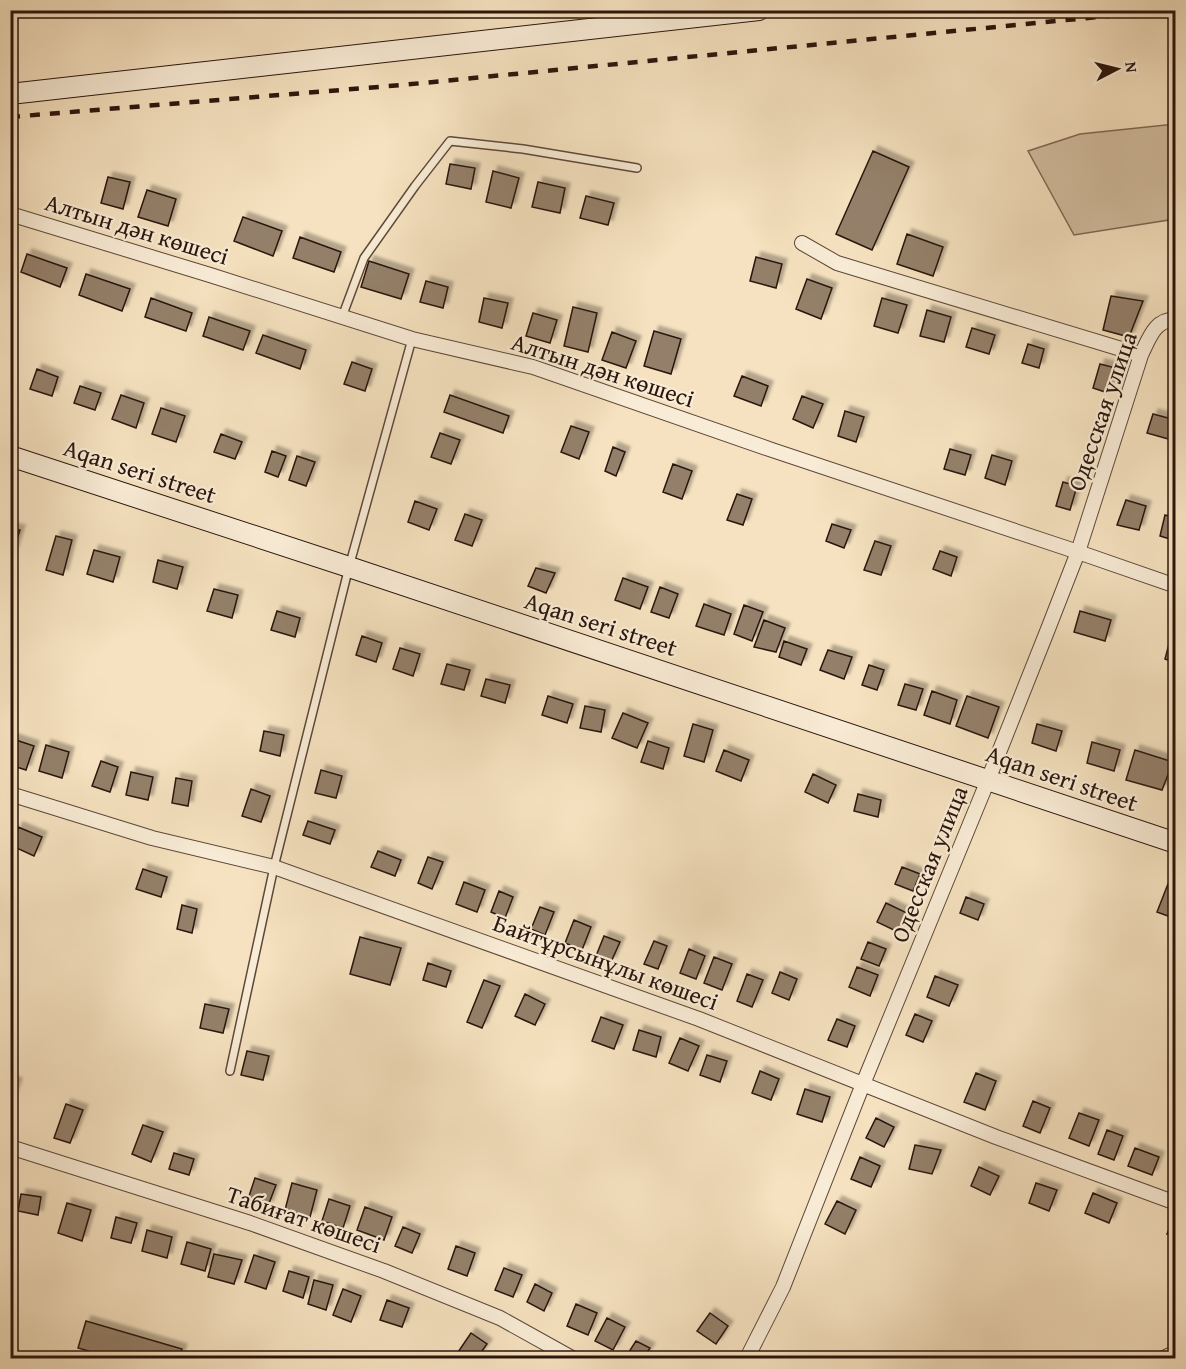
<svg xmlns="http://www.w3.org/2000/svg" width="1186" height="1369" viewBox="0 0 1186 1369" font-family="'Gentium Book Plus',serif">
<style>
.green{fill:#d3bfa1;stroke:#7e6a56;stroke-width:1.5}
.building{fill:#94806a;stroke:#2a150c;stroke-width:1.5;filter:url(#shadow)}
.lines{fill:none;stroke-linecap:round;stroke-linejoin:round}
.lane-casing{stroke:#5d4839;stroke-width:10}
.street-casing{stroke:#5d4839;stroke-width:16}
.secondary-casing{stroke:#2a150c;stroke-width:22}
.lane{stroke:#f9ecd6;stroke-width:7}
.street{stroke:#f9ecd6;stroke-width:14}
.secondary{stroke:#f9ecd6;stroke-width:20}
.rail{stroke:#2a150c;stroke-width:4.5;stroke-dasharray:10 10;stroke-linecap:butt}
.labels{text-anchor:middle;dominant-baseline:central;stroke-width:4.5;stroke-linejoin:round;paint-order:stroke}
.street-label{font-size:24px;fill:#2a150c;stroke:#f9ecd6}
</style>
<defs>
<filter id="shadow"><feDropShadow dx="5" dy="-5" stdDeviation="1.5" flood-color="#0004"/></filter>
</defs>
<rect width="100%" height="100%" fill="#f6e2c0"/>
<filter id="stains"><feTurbulence type="fractalNoise" baseFrequency=".00333" numOctaves="4"/><feColorMatrix values="0 0 0 0 .2 0 0 0 0 .09 0 0 0 0 .02 0 0 0 .5 -.17"/></filter>
<radialGradient id="worn" r=".72"><stop offset=".6" stop-color="#630" stop-opacity="0"/><stop offset="1" stop-color="#630" stop-opacity=".3"/></radialGradient>
<path class="green" d="M1175,124v95l-101,16 -46,-84 52,-17z"/>
<path class="building" d="M873,151l36,16 -37,83 -36,-16z
M450,164l25,4 -4,21 -25,-5z
M493,171l26,7 -8,30 -25,-6z
M108,177l22,5 -7,27 -22,-6z
M538,182l27,6 -5,25 -28,-6z
M147,190l29,9 -8,27 -30,-9z
M586,196l28,7 -6,22 -28,-7z
M243,217l39,14 -9,25 -39,-15z
M907,234l36,13 -10,29 -36,-12z
M300,237l41,15 -7,20 -41,-14z
M27,254l40,14 -7,19 -39,-15z
M756,257l26,7 -6,24 -26,-7z
M369,261l40,13 -8,25 -40,-12z
M86,274l44,15 -8,22 -43,-16z
M807,279l25,9 -11,31 -25,-10z
M426,281l22,6 -5,21 -23,-6z
M1111,296l32,5 -14,36 -26,-7z
M151,298l41,15 -6,18 -41,-14z
M484,298l24,5 -6,25 -23,-6z
M882,298l25,7 -9,28 -24,-7z
M573,307l24,6 -9,39 -24,-6z
M927,310l24,7 -7,25 -24,-6z
M533,313l24,7 -7,23 -24,-7z
M209,317l41,14 -7,19 -40,-14z
M972,328l23,7 -6,19 -23,-7z
M654,331l27,8 -10,35 -27,-8z
M612,332l24,9 -10,27 -24,-8z
M263,335l43,15 -6,19 -44,-16z
M1028,344l16,5 -5,19 -17,-5z
M352,362l20,7 -7,22 -21,-7z
M1100,364l16,4 -8,25 -15,-5z
M37,369l21,8 -6,19 -22,-7z
M742,376l26,10 -7,20 -27,-10z
M80,386l21,7 -6,17 -21,-7z
M121,395l23,8 -8,25 -24,-9z
M450,395l59,21 -6,17 -59,-21z
M802,396l21,8 -10,24 -20,-9z
M161,408l24,8 -9,26 -24,-8z
M845,411l19,6 -8,25 -18,-6z
M1153,414l23,6v9l-4,11 -25,-7z
M571,426l18,6 -10,27 -18,-7z
M440,433l20,7 -9,24 -20,-7z
M221,434l21,8 -7,17 -21,-7z
M613,447l12,5 -9,24 -11,-5z
M950,449l21,6 -6,20 -21,-6z
M272,451l14,5 -8,21 -13,-5z
M992,455l20,6 -7,24 -20,-7z
M297,456l18,6 -9,24 -17,-6z
M673,464l19,7 -10,28 -19,-7z
M1063,482l14,4 -7,24 -14,-4z
M737,494l15,5 -9,26 -16,-5z
M1126,500l20,6 -7,24 -22,-5z
M415,501l22,8 -8,21 -21,-8z
M465,514l17,6 -10,26 -17,-6z
M1165,515l11,3v14l-3,8 -13,-4z
M832,524l19,6 -7,18 -18,-7z
M10,528l10,2 -7,22 -3,-1z
M56,536l16,4 -9,35 -17,-5z
M875,541l16,5 -10,29 -17,-5z
M94,550l26,7 -7,25 -26,-8z
M940,551l17,6 -6,19 -18,-7z
M158,560l25,7 -6,22 -24,-7z
M536,568l19,5 -9,20 -18,-7z
M623,578l25,9 -8,22 -25,-9z
M660,587l18,7 -9,24 -18,-6z
M214,589l24,6 -6,23 -25,-7z
M704,604l27,10 -7,21 -28,-9z
M744,605l19,7 -11,29 -18,-7z
M277,611l23,7 -5,19 -24,-7z
M1080,611l31,9 -6,21 -31,-9z
M764,620l21,8 -9,24 -22,-5z
M362,636l20,7 -6,19 -20,-7z
M1170,640l6,1v22l-11,-4z
M784,641l23,8 -6,16 -22,-8z
M400,648l20,6 -7,22 -20,-7z
M828,650l24,7 -8,22 -24,-9z
M447,664l23,6 -6,20 -23,-6z
M869,665l15,5 -7,20 -15,-5z
M486,679l24,6 -5,18 -24,-7z
M905,684l18,5 -7,21 -18,-5z
M932,691l25,9 -7,24 -26,-9z
M548,696l25,8 -6,19 -25,-8z
M967,696l32,11 -11,31 -32,-12z
M585,706l20,4 -4,22 -21,-4z
M623,713l25,10 -11,25 -25,-10z
M693,724l20,6 -9,32 -20,-6z
M1037,724l25,7 -6,20 -24,-8z
M264,731l20,4 -4,21 -20,-5z
M10,738l24,8 -8,24 -16,-5z
M648,741l21,7 -6,21 -22,-7z
M1092,742l28,8 -6,21 -27,-8z
M46,745l23,7 -7,26 -23,-7z
M724,750l25,10 -8,21 -25,-10z
M1135,750l38,12 -11,28 -36,-10z
M101,761l17,6 -8,25 -18,-6z
M321,770l21,6 -6,22 -21,-5z
M131,772l22,5 -5,23 -22,-5z
M813,774l23,11 -8,18 -23,-11z
M176,778l16,3 -4,25 -16,-3z
M251,789l19,7 -9,26 -19,-6z
M858,794l23,6 -3,17 -24,-6z
M308,821l27,9 -5,14 -27,-9z
M18,827l24,10 -8,19 -24,-11z
M378,851l23,9 -6,16 -24,-9z
M428,857l15,5 -11,27 -14,-6z
M902,867l18,7 -7,17 -18,-7z
M143,869l24,8 -6,20 -25,-8z
M464,882l21,8 -8,22 -21,-8z
M1168,884l8,3v32l-19,-7z
M499,891l14,6 -8,21 -14,-6z
M966,897l18,7 -6,16 -18,-7z
M886,903l21,10 -9,19 -21,-10z
M182,905l15,4 -5,24 -15,-4z
M540,907l14,5 -9,23 -14,-6z
M574,920l17,7 -9,23 -17,-7z
M604,936l16,6 -9,20 -15,-6z
M360,937l41,11 -11,37 -40,-11z
M654,941l13,5 -9,23 -14,-5z
M868,942l18,7 -7,17 -18,-7z
M689,949l16,7 -9,23 -16,-6z
M714,957l18,7 -10,26 -18,-7z
M428,963l23,8 -5,16 -23,-7z
M857,967l21,8 -8,21 -21,-9z
M780,972l17,7 -8,21 -17,-7z
M747,974l16,6 -11,27 -15,-6z
M935,976l23,9 -9,21 -22,-9z
M484,980l16,6 -18,42 -15,-6z
M525,994l20,10 -10,21 -20,-9z
M205,1004l24,5 -6,24 -23,-5z
M915,1014l17,7 -9,21 -17,-7z
M601,1017l22,8 -9,24 -22,-8z
M837,1019l18,7 -8,21 -19,-7z
M639,1030l22,7 -5,20 -23,-7z
M680,1038l19,8 -11,25 -19,-8z
M247,1051l22,5 -6,24 -22,-5z
M707,1055l20,6 -7,21 -20,-7z
M760,1071l19,8 -8,21 -19,-7z
M976,1073l20,8 -11,29 -21,-8z
M10,1081l7,2 -7,20z
M805,1089l25,8 -8,25 -25,-8z
M1033,1101l17,7 -10,25 -17,-7z
M66,1104l17,6 -13,33 -16,-5z
M1079,1113l20,7 -10,26 -20,-8z
M876,1118l18,9 -10,20 -18,-9z
M143,1125l20,7 -12,30 -19,-8z
M1107,1130l16,6 -9,24 -16,-6z
M915,1145l26,5 -9,24 -23,-5z
M1135,1148l24,9 -7,18 -24,-9z
M174,1153l20,6 -5,16 -20,-6z
M860,1157l20,9 -9,21 -20,-8z
M979,1167l20,9 -9,19 -19,-9z
M255,1178l21,7 -8,21 -20,-7z
M292,1183l25,7 -7,27 -25,-7z
M1036,1183l21,7 -8,21 -20,-8z
M1093,1193l24,10 -8,20 -24,-10z
M21,1194l20,3 -3,18 -20,-4z
M329,1199l21,7 -7,22 -21,-7z
M837,1201l19,9 -11,24 -20,-10z
M67,1203l24,7 -9,31 -24,-8z
M365,1207l27,10 -8,23 -27,-10z
M116,1217l21,6 -6,20 -20,-5z
M1174,1217l2,1v19l-9,-3z
M403,1227l17,7 -8,19 -17,-7z
M147,1230l25,7 -5,21 -25,-7z
M187,1242l24,7 -6,22 -24,-7z
M456,1246l19,7 -8,23 -19,-7z
M214,1254l28,6 -8,24 -26,-7z
M254,1255l21,7 -9,27 -21,-7z
M504,1268l18,7 -9,22 -18,-7z
M289,1271l20,6 -6,21 -20,-7z
M314,1280l19,5 -7,25 -18,-6z
M535,1284l17,9 -8,18 -17,-9z
M343,1289l18,7 -10,26 -18,-7z
M387,1300l22,8 -7,19 -22,-7z
M576,1304l21,9 -9,22 -21,-9z
M710,1313l18,13 -12,18 -19,-13z
M607,1318l18,9 -12,23 -18,-9z
M86,1321l96,28 -3,9h-66l-35,-10z
M471,1333l16,11 -10,14h-16l-5,-3z
M636,1341l14,7 -7,10h-18z"/>
<g class="lines">
<g class="lane-casing">
<path id="lane" d="M342,317l22,-59 51,-72 35,-45 73,8 114,19
M230,1071l44,-204 75,-300 63,-228"/>
</g>
<g class="street-casing">
<path id="street" d="M10,214l200,61 202,64 121,28 239,83 306,102 98,34
M802,243l35,20 304,92
M10,794l142,44 122,29 425,152 297,118 180,66
M10,1147l240,76 134,48 116,47 72,40
M747,1358l36,-71 80,-203 125,-304 60,-151 30,-77 63,-197c8,-16 14,-37 35,-35
M1164,1358l6,-3 6,1"/>
</g>
<g class="secondary-casing">
<path id="secondary" d="M10,94l749,-84
M10,456l339,111 827,276"/>
</g>
<use href="#lane" class="lane"/>
<use href="#street" class="street"/>
<use href="#secondary" class="secondary"/>
<path class="rail" d="M10,117l392,-32 767,-75"/>
</g>
<g class="labels">
<g class="street-label">
<text transform="translate(137 229) rotate(17)">Алтын дән көшесі</text>
<text transform="translate(603 370) rotate(18)">Алтын дән көшесі</text>
<text transform="translate(1102 411) rotate(-71)">Одесская улица</text>
<text transform="translate(140 471) rotate(18)">Aqan seri street</text>
<text transform="translate(601 624) rotate(18)">Aqan seri street</text>
<text transform="translate(1062 778) rotate(19)">Aqan seri street</text>
<text transform="translate(929 864) rotate(-68)">Одесская улица</text>
<text transform="translate(606 962) rotate(20)">Байтұрсынұлы көшесі</text>
<text transform="translate(304 1219) rotate(19)">Табиғат көшесі</text>
</g>
</g>
<rect width="1186" height="1369" fill="none" stroke="#f6e2c0" stroke-width="36"/>
<rect x="12" y="12" width="1162" height="1345" fill="none" stroke="#2a150c" stroke-width="3"/>
<rect x="18" y="18" width="1150" height="1333" fill="none" stroke="#2a150c" stroke-width="1.5"/>
<g transform="translate(1117 69) rotate(83)" stroke="#f9ecd6" stroke-width="4.5" paint-order="stroke">
<path d="M0-4.5L10 22L0 15L-10 22Z" fill="#2a150c"/>
<text y="-9" font-size="16" font-weight="bold" text-anchor="middle" fill="#2a150c">N</text>
</g>
<rect width="100%" height="100%" filter="url(#stains)"/>
<rect width="100%" height="100%" fill="url(#worn)"/>
</svg>
